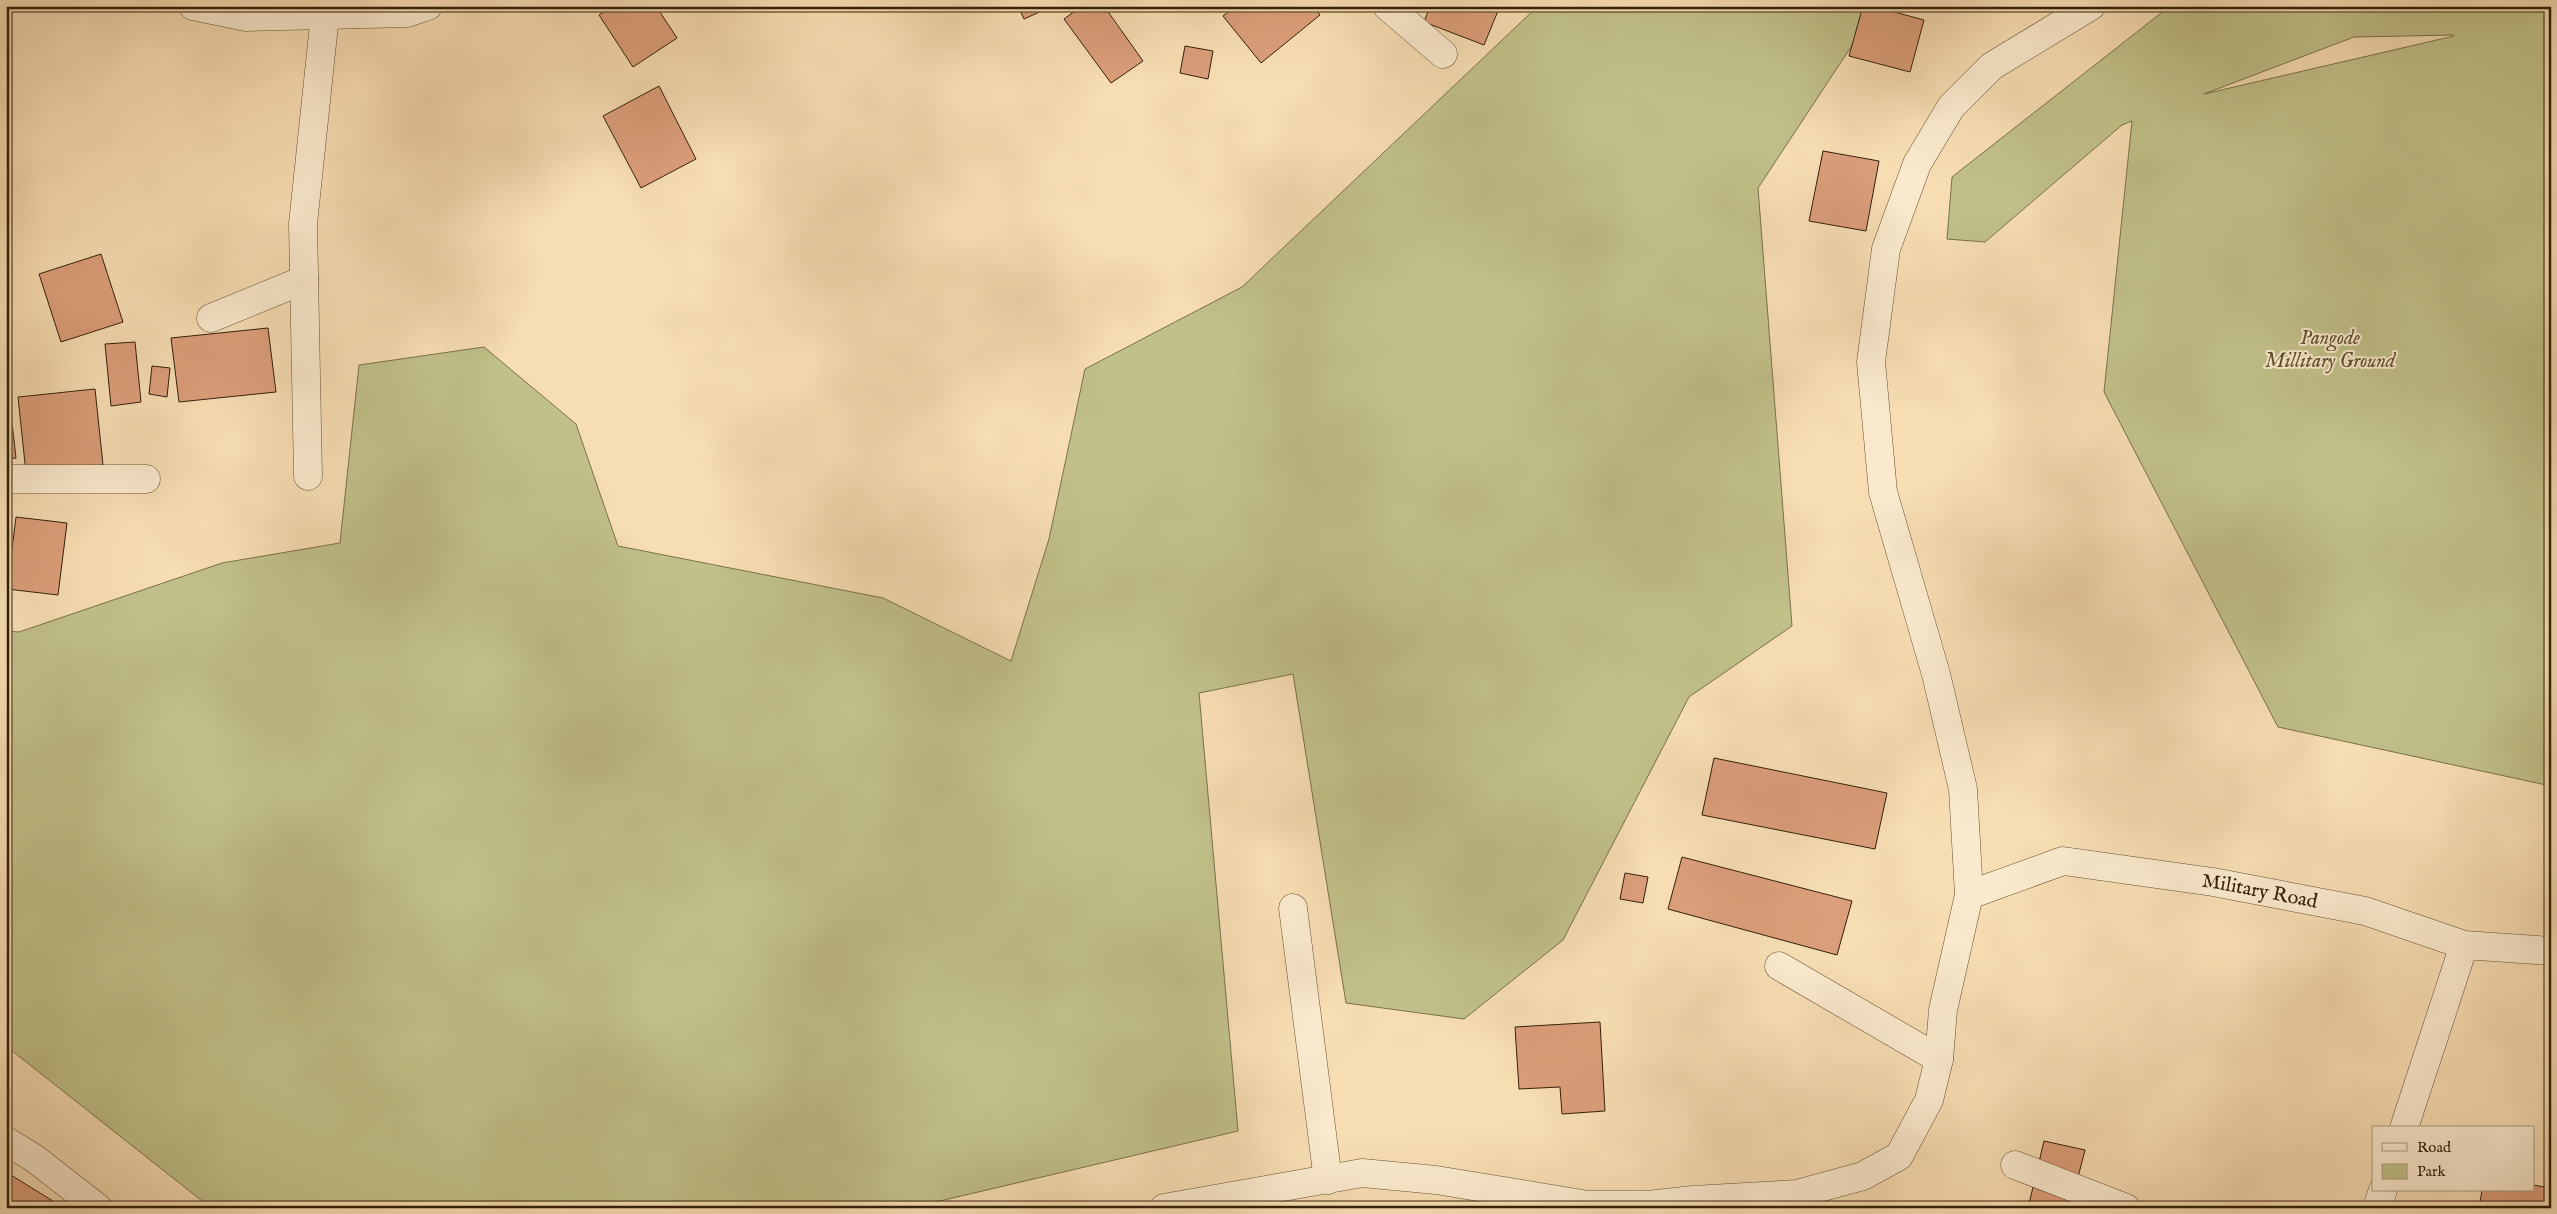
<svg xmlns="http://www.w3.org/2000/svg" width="2557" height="1214" viewBox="0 0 2557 1214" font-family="'IM FELL English',serif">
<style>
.green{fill:#c1c089;stroke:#7a7049;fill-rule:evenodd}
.building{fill:#db9e7a;stroke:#342009}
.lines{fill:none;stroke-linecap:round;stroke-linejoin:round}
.minor-casing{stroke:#654f33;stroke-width:29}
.minor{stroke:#fae9cd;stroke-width:28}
.labels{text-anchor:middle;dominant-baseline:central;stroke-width:4;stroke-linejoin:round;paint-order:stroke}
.park-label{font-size:20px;font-style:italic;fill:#5e502f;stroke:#fae9cd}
.street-label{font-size:20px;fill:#342009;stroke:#fae9cd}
</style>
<rect width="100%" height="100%" fill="#f7ddb2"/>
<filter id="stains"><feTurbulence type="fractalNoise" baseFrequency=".004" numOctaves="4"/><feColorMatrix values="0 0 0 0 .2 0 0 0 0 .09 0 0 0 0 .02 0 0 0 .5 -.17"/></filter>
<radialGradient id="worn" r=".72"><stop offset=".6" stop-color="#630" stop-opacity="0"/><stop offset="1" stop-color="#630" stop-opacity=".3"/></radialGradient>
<path class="green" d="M1538,6h340l-120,182 34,438 -103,71 -126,243 -99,79 -118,-16 -53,-329 -94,19 39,438 -328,77h-699l-205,-162v-415l13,1 203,-69 118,-20 19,-178 125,-18 92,77 42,122 265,52 128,63 38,-122 36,-170 157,-82z
M2170,6h381v780l-273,-59 -174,-335 28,-271 -10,4 -137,117 -38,-3 5,-62zM2454,35v1l-250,58 150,-57z"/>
<path class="building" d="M613,6h43l21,32 -44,29 -34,-52z
M1018,6h35l-29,13z
M1082,6h22l39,55 -32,22 -47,-64z
M1235,6h78l7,9 -59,48 -38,-47z
M1430,6h70l-16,39 -60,-23z
M1863,6h9l52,14 -14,52 -61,-16z
M1185,46l28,5 -5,28 -28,-6z
M659,86l37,73 -55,29 -38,-72z
M1823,151l56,10 -13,70 -57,-10z
M101,254l22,68 -62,20 -22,-68z
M268,328l8,64 -97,10 -8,-64z
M135,342l6,60 -30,4 -6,-62z
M152,366l18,2 -3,29 -18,-3z
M95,389l8,76 -77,8 -8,-76z
M9,396l7,62 -10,1v-62z
M16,517l51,6 -9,72 -51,-6z
M1714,758l173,35 -12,56 -173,-34z
M1682,857l170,44 -15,54 -169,-46z
M1625,873l23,4 -5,26 -23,-4z
M1600,1022l5,89 -43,3 -2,-27 -41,2 -4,-62z
M2044,1141l41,9 -15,58h-42z
M6,1172l47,29 -4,7h-43z
M2533,1185l18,3v20h-72l3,-18h51z"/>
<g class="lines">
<g class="minor-casing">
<g id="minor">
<path d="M193,6l53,11 161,-4 21,-7"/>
<path d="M1387,6l56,48"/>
<path d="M211,318l93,-38"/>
<path d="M308,476l-5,-252 22,-209"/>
<path d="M6,479h140"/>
<path id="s1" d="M1969,895l94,-34 150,21 152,29 99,34 87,6"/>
<path d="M1293,908l35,272"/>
<path d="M1779,966l160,93"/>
<path d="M2404,1128l60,-183"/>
<path d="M6,1141l28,17 64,50"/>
<path d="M2015,1165l111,43"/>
<path d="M1164,1208l198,-35 74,7 152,25h60l45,-5 104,-6 66,-18 36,-20 30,-56 10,-41 4,-49 26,-115 -6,-106 -27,-115 -53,-182 -12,-130 15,-113 31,-85 34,-57 41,-41 99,-60"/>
<path d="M2377,1208l6,-18"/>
</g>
</g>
<use href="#minor" class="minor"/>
</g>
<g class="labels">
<g class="park-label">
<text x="2330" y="338">Pangode<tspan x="2330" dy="23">Millitary Ground</tspan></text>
</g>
<g class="street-label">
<text stroke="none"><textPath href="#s1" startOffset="299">Military Road</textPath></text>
</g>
</g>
<rect width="2557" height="1214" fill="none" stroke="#f7ddb2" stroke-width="25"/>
<rect x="8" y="8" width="2542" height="1199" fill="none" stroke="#342009" stroke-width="2.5"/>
<rect x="12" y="12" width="2532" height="1189" fill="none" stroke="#342009"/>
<rect x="2372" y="1126" width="162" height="65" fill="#fae9cd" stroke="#ab997f"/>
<rect x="2382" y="1143" width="25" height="8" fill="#fae9cd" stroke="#ab997f"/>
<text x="2417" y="1152" font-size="15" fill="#342009">Road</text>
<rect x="2382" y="1164" width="25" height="15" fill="#c1c089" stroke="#ab997f"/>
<text x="2417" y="1176" font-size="15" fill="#342009">Park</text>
<rect width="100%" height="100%" filter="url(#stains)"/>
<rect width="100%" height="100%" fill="url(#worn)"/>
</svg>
